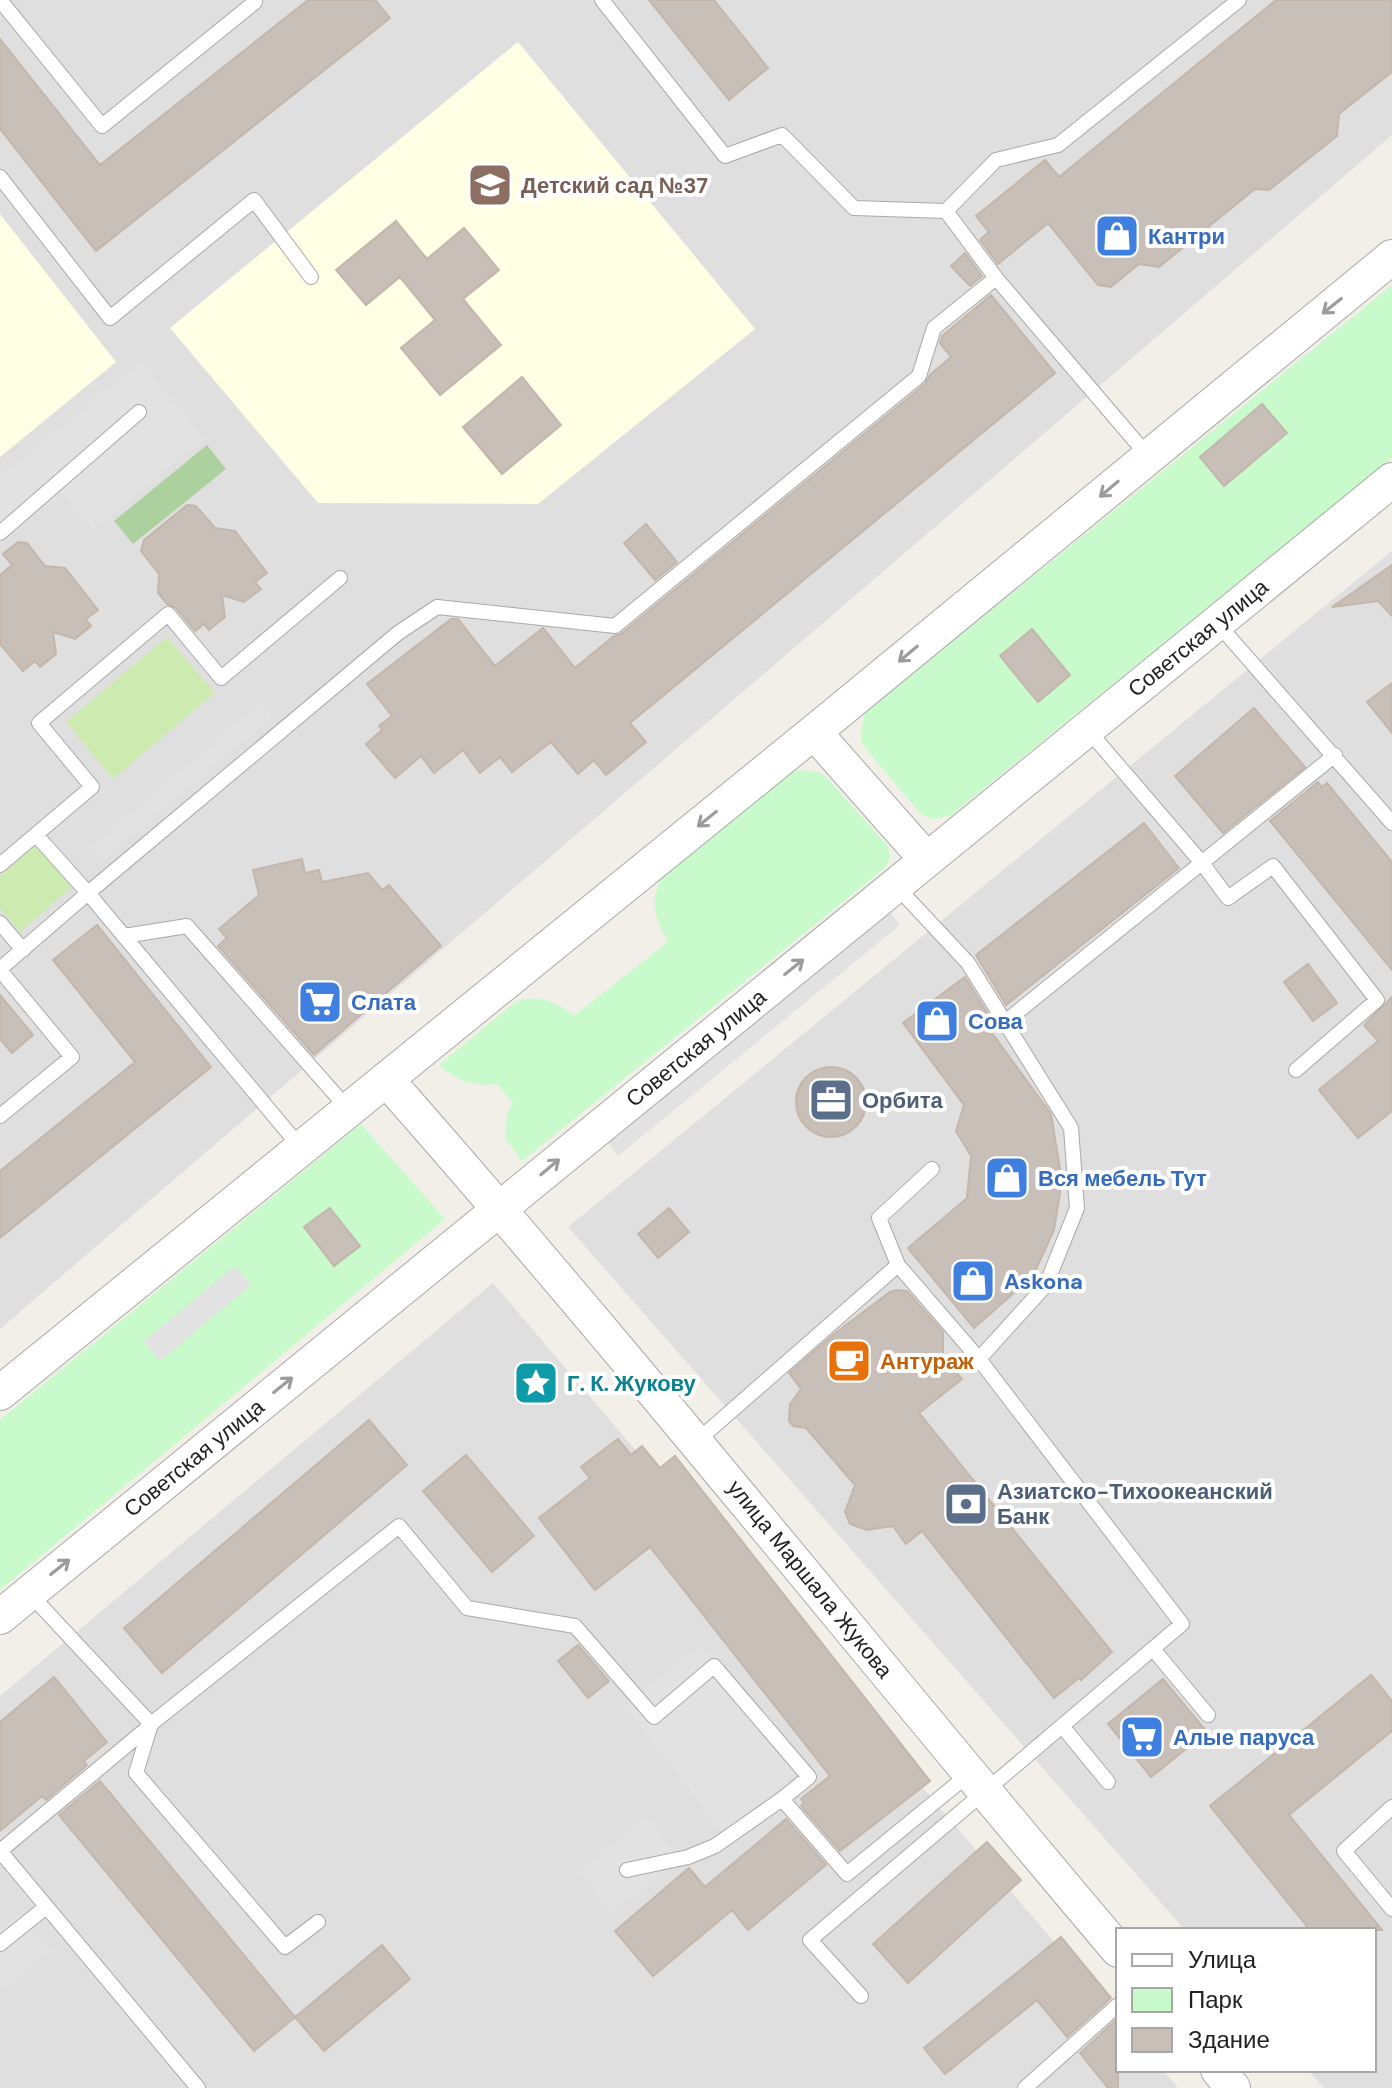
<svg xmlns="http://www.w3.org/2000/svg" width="1392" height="2088" viewBox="0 0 1392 2088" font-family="'DM Sans',sans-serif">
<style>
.residential{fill:#e0dfdf}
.education{fill:#ffffe5}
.grass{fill:#cdebb0}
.forest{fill:#add19e}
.park{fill:#c8facc}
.parking{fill:#e2e2e2}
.building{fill:#c7bfb8;stroke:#c4b6ab;stroke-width:2}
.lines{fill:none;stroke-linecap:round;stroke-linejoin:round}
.service-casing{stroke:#a9a9a9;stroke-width:16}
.tertiary-casing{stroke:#a9a9a9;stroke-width:36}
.service{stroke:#fff;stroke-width:14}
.tertiary{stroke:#fff;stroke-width:34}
.oneway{stroke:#9c9c9c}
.labels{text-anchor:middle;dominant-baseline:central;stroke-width:8;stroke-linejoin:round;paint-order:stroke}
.education-label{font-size:22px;font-weight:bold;fill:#785e54;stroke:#fff;text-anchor:start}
.shop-label{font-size:22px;font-weight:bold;fill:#366cbe;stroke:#fff;text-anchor:start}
.street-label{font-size:22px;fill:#222;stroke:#fff}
.service-label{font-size:22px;font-weight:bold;fill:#4e5e75;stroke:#fff;text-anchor:start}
.food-label{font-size:22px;font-weight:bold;fill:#c56008;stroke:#fff;text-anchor:start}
.culture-label{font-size:22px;font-weight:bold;fill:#0d838f;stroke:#fff;text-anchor:start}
</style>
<rect width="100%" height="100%" fill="#f2efe9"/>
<path class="residential" d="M0,0h1392v135l-1392,1194z
M1392,551v1537h-68l-16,-18h66v-140h-189l-617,-703z
M493,1283l625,734v53h45l15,18h-1178v-392z"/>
<path class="education" d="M518,42l237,287 -217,175 -220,-1 -148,-175z
M0,214l116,148 -116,95z"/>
<path class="grass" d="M167,637l48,56 -102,86 -47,-57z
M45,837l36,42 -61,53 -20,-24v-32z"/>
<path class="forest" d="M207,445l19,24 -93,75 -19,-23z"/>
<path class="park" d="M1392,285v173l-442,358 -18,3 -11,-5 -60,-71v-10l4,-20z
M799,770l19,2 8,5 61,68 4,11 -6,12 -363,293 -17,-23 2,-24 6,-11 -16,-19c-24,2 -40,-3 -58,-19l76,-63c25,-9 39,1 60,13l93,-73c-14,-27 -19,-39 -5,-68l128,-102z
M361,1124l84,95 -445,371v-170z"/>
<path class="parking" d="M141,361l63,78 -111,91 -31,-37 -62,51v-67z
M261,702l12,14 -169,144 -12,-14z
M890,912l10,13 -282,231 -11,-14z
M235,1266l16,19 -91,76 -16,-20z
M700,1646l99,127 -76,60 -99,-128z
M646,1817l33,42 -67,54 -34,-43z
M22,1913l29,38 -51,40v-62z"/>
<path class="building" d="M308,0h67l15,18 -294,233 -96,-122v-90l100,126z
M649,0h65l54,68 -39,32z
M1276,0h116v72l-53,42 -2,22 -68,54 -14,-1 -96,78 -20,-3 -28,23 -13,-2 -50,-62 -50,41 -18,-24 9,-8 -13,-16 69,-56 14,17z
M396,221l31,38 37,-31 35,42 -36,29 38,46 -61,50 -39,-47 34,-28 -35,-43 -34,28 -30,-35z
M965,253l17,23 -12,10 -19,-20z
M991,295l64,78 -425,350 16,19 -40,33 -12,-15 -16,14 -27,-32 -39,30 -12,-15 -20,16 -17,-23 -29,23 -13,-17 -26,22 -29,-34 16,-14 -3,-4 13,-10 -25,-32 84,-65h7l37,47 48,-38 32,40 39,-32 7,-2 304,-250 5,-9 21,-18 -11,-14 2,-7z
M522,377l39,48 -59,49 -39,-47z
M1262,404l25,29 -63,53 -24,-29z
M187,505l9,1 19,22 20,3 32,42 -12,9 6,7 -17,13 -22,-7 3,22 -16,13 -5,-6 -9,7 -19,-23 -9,-4 -9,-11 1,-19 -18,-23 3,-11z
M646,524l31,38 -22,18 -31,-37z
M18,542l9,1 18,23 20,2 33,42 -12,9 5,7 -16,13 -22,-7 3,22 -16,13 -5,-6 -12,10 -23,-27v-69l12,-10 -9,-11z
M1392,565v51l-14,-15 -46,6z
M1032,629l38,46 -32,27 -38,-46z
M1392,683v50l-25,-31z
M1254,708l51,59 -82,66 -48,-57z
M1318,782l4,5 5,-4 65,79v108l-122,-149z
M1144,823l35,45 -173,137 -30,-50z
M302,859l3,14 14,-3 3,12 46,-9 14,17 7,-5 52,61 -127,109 -96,-109 9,-8 -8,-9 40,-34 -6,-25z
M97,925l114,142 -211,171v-67l135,-109 -82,-102z
M1308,964l29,39 -24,18 -29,-39z
M965,977l25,40 -6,5 67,92 11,67 -8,49 -21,46 -59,52 -66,-80 59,-50 4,-42 -15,-25 8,-26 -61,-82z
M0,995l33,40 -21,18 -12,-14z
M1392,997v114l-34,27 -39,-48 59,-49 -14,-16z
M796 1102a35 35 0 1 1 70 0a35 35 0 1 1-70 0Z
M330,1208l30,38 -26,20 -30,-39z
M669,1208l20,24 -31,26 -20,-24z
M897,1290l10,1 36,41v24l19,23 -43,34 193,239 -31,28 -2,-2 -25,20 -132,-167 -16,13 -13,-18 -26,4 -17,-6 -5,-12 10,-27 -49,-57 -13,-2 -4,-5 1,-17 11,-15 -12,-16 45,-39 56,-42z
M369,1420l38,45 -245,208 -38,-45z
M618,1439l13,16 11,-9 18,22 15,-12 255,325 -90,70 -39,-45 3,-3 -3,-4 29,-23 -180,-229 -55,43 -56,-72 51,-40 -9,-11z
M466,1455l68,81 -42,36 -69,-81z
M578,1645l31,36 -21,17 -30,-37z
M1371,1675l21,26v30l-103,84 93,115h-72l-100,-124z
M54,1677l53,65 -23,19 3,4 -41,35 -4,-4 -42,35v-109z
M1163,1679l44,53 -56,45 -43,-53z
M100,1781l195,236 -41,34 -195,-236z
M786,1819l40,46 -78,65 -16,-20 -79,66 -38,-45 74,-63 16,19z
M987,1842l34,38 -113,103 -35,-39z
M1061,1937l50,61 -44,39 -30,-37 -92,74 -21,-26z
M382,1945l28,34 -86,72 -29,-34z
M1118,2018v70h-10l-28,-35z"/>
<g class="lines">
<g class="service-casing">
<path id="service" d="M0,0l102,126 153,-124
M602,0l123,156 57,-21 72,73 92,3
M0,177l110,141 144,-118 57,77
M1148,456l-152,-178 -50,-67 50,-51 62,-15 181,-145
M0,533l139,-121
M1217,623l175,200
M1087,729l115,134 26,35 45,-32 104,134 -81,70
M0,865l92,-78 -53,-64 129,-109 53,64 119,-100
M896,886l72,77 103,165 6,80 -31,77 -67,74 -81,-94
M0,923l23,27
M124,936l63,-10 161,183
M0,969l88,-76 -52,-58
M0,970l72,87 -72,59
M1005,1022l330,-267
M301,1148l-213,-255 310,-260 39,-26 178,19 304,-250 15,-48 62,-50
M697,1441l201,-176 -19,-47 53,-49
M29,1593l122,131 248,-198 68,82 108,18 79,91 60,-51 95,111 -27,22 65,75 122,-100
M1153,1649l55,66
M151,1724l-15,49 149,174 33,-25
M1062,1726l46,56
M1392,1807l-48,44 48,58
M0,1851l198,237
M0,1851l151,-126
M627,1870l61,-13 27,-11 67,-47
M0,1944l46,-37
M861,1996l-51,-56 372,-316 -203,-265
M1025,2088l93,-83"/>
</g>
<g class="tertiary-casing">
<path id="tertiary" d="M814,732l113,128
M386,1079c251,285 487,582 732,871
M0,1393l814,-661 578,-475
M0,1617l1392,-1137
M1218,2070l15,18"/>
</g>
<use href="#service" class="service"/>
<use href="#tertiary" class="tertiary"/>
</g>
<defs><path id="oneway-shaft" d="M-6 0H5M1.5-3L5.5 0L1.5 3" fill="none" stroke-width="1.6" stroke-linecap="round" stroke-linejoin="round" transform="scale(2)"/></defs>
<g class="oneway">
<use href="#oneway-shaft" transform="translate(1332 306) rotate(141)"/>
<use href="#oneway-shaft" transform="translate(1109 489) rotate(140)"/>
<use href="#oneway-shaft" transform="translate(908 654) rotate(140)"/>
<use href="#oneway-shaft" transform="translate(707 819) rotate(141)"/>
<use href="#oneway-shaft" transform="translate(794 967) rotate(-39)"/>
<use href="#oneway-shaft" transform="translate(550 1167) rotate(-40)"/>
<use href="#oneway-shaft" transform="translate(283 1385) rotate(-39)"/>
<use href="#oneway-shaft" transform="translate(60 1567) rotate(-39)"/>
</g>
<defs>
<g id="school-square" transform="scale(2.3)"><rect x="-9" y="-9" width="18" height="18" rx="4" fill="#8d6e63" stroke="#fff"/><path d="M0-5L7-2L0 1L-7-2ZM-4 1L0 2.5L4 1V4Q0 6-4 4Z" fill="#fff"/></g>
<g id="shop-square" transform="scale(2.3)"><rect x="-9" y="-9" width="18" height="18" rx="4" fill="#3f7fe0" stroke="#fff"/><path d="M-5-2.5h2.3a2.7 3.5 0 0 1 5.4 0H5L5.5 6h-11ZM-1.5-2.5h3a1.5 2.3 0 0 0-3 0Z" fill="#fff"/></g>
<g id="supermarket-square" transform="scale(2.3)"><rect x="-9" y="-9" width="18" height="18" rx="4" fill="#3f7fe0" stroke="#fff"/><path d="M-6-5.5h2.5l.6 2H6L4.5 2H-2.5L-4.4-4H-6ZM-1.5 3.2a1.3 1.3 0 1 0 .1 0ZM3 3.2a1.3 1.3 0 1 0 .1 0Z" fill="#fff"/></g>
<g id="office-square" transform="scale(2.3)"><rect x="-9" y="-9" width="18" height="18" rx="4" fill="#5c6f8a" stroke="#fff"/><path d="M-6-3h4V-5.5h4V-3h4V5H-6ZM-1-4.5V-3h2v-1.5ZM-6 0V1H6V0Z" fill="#fff"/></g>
<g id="cafe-square" transform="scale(2.3)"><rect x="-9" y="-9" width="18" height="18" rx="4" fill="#e8710a" stroke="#fff"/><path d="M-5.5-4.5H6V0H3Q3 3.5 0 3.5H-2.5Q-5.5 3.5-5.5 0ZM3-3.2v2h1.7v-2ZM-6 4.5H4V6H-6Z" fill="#fff"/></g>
<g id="sight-square" transform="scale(2.3)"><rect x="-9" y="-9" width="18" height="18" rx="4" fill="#0f9aa8" stroke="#fff"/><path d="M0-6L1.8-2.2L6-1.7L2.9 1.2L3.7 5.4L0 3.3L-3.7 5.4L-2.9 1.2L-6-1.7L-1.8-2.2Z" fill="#fff"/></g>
<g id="bank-square" transform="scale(2.3)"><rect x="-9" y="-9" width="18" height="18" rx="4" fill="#5c6f8a" stroke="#fff"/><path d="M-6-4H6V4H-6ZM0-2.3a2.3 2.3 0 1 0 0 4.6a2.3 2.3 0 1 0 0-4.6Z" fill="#fff"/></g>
</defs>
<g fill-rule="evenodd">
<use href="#school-square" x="490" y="185"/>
<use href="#shop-square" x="1117" y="236"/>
<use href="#supermarket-square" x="320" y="1002"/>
<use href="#shop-square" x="937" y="1021"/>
<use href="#office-square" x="831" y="1100"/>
<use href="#shop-square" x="1007" y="1178"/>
<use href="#shop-square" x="973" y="1281"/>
<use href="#cafe-square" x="849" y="1361"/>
<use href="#sight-square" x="536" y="1383"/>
<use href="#bank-square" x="966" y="1504"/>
<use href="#supermarket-square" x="1142" y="1737"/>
</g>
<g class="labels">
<g class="education-label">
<text x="521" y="185">Детский сад №37</text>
</g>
<g class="shop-label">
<text x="1148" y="236">Кантри</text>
<text x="351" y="1002">Слата</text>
<text x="968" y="1021">Сова</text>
<text x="1038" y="1178">Вся мебель Тут</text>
<text x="1004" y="1281">Askona</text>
<text x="1173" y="1737">Алые паруса</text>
</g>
<g class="street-label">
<text transform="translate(1198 638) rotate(-39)">Советская улица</text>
<text transform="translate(696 1048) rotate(-39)">Советская улица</text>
<text transform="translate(194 1458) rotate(-39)">Советская улица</text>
<text transform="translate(810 1579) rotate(51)">улица Маршала Жукова</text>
</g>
<g class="service-label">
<text x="862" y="1100">Орбита</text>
<text x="997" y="1491">Азиатско-Тихоокеанский<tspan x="997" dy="25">Банк</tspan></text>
</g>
<g class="food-label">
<text x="880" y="1361">Антураж</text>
</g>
<g class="culture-label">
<text x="567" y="1383">Г. К. Жукову</text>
</g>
</g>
<rect x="1116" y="1928" width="260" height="144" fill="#ffffff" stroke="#a7a7a7" stroke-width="2"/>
<rect x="1132" y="1954" width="40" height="12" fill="#ffffff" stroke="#a7a7a7" stroke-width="2"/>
<text x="1188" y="1968" font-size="24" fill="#222222">Улица</text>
<rect x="1132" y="1988" width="40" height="24" fill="#c8facc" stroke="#a7a7a7" stroke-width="2"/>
<text x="1188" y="2008" font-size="24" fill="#222222">Парк</text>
<rect x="1132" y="2028" width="40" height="24" fill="#c7bfb8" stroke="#a7a7a7" stroke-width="2"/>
<text x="1188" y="2048" font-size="24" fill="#222222">Здание</text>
</svg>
